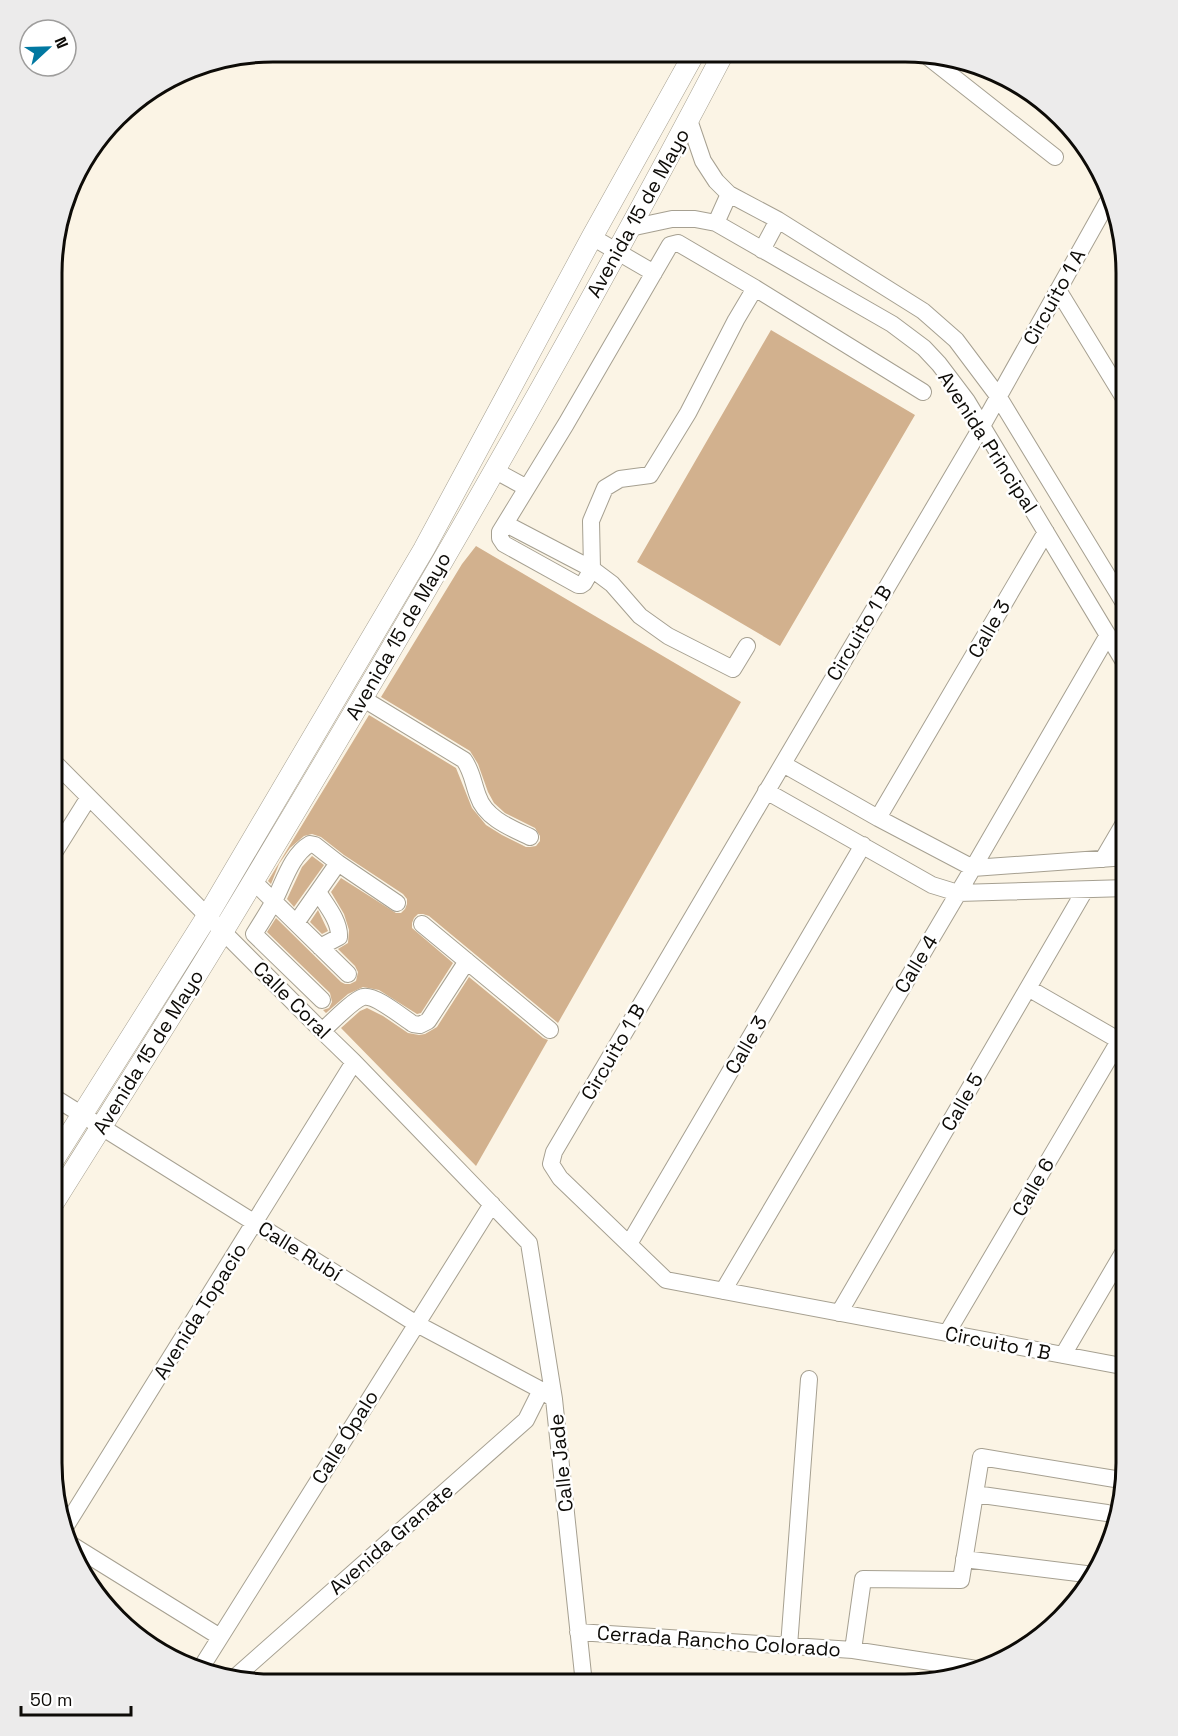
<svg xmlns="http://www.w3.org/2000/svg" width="1178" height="1736" viewBox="0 0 1178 1736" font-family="'Space Grotesk',sans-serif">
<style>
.building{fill:#d2b18e}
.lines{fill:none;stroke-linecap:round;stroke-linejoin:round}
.minor-casing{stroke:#a6a091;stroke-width:18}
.major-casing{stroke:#a6a091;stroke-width:22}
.minor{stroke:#fff;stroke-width:16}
.major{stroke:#fff;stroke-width:21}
.labels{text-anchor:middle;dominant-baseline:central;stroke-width:5;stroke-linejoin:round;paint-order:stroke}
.street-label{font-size:20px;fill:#0d0b07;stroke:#fff}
.rim{fill:none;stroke:#0d0b07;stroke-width:3}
</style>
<rect width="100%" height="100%" fill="#fbf4e5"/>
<path class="building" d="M771,330l144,85 -135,231 -143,-84z
M476,546l265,156 -183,321 -129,-107 -6,-2h-5l-4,4 -2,5v5l41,35 -32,50 -4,1 -38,-24 -16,-3 -15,7 -22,19 -3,-3 6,-2 3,-6 -2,-9 -63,-61 9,-14 65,64 4,2h5l6,-3 2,-9 -3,-6 -17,-17 10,-6 1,-13 -5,-16 -13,-22 10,-14 55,35h5l4,-4 2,-5v-5l-4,-5 -59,-39 -23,-18 -9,-3 -8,2 -14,12 -11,16 -8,20 -3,-3 101,-166 87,53 16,40 14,17 16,10 24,12h4l6,-1 4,-5v-5l-5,-8 -30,-15 -11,-10 -6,-11 -10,-28 -8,-13 -89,-54 81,-133z
M312,856l12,9 -30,42 -7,-8 15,-32z
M318,910l10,21 -6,3 -12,-12z
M469,977l74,61 5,2 -72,126 -135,-138 19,-17 7,-3 16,8 25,17 11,2 6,-1 12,-7z"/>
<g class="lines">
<g class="minor-casing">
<path id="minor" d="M923,53l132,104
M689,120l14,41 13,20 13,13 49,26 145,91 33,29 42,56 129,212
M1113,201l-6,2 -125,223 -428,726 -3,12 9,14 106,102 461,87
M716,223l13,-29
M630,228l42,-9h23l21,4 176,101 32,24 15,16 28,37 160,266
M592,237l62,36
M762,250l16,-30
M755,288l168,104
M1058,290l69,113
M494,470l33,18
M506,524l86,45 -8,14 -3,2h-3l-74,-41 -4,-6v-6l66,-108 104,-179 8,-2 77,45 -19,32 -48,93 -38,62 -30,4 -15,9 -14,33 1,48 20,15 28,32 28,20 65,33 14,-23
M362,698l102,62c8,11 9,23 14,36 7,22 33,32 52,41
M52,760l270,271 32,31 175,181 25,156 30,285
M783,764l95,54 95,50 154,-11
M766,791l166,94 26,8 169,-5
M878,818l168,-286
M52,856l37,-59
M1103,859l24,-41
M338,863l59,40
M253,881l95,93
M318,892c8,13 22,29 21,45l-19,10
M296,923l42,-60 -23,-18 -5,-1c-19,11 -26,38 -36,57 -6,11 -13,22 -20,33l68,66
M422,924l128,106
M1028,988l99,57
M322,1031c9,-8 31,-31 41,-34 12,-3 39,20 50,27l7,1 8,-4 39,-60
M52,1096l363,227 126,67 13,9
M629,1244l234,-399
M723,1291l250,-423 135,-233
M839,1313l246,-423
M947,1333l172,-292
M1063,1355l64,-109
M975,1494l132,19
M64,1529l290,-467
M67,1542l153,95
M964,1559l130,16
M578,1632l275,18 130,20
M789,1646l20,-267
M853,1650l10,-71 98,1 20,-123 134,22
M199,1671l293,-467
M232,1680l294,-260 15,-30"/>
</g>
<g class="major-casing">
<path id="major" d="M51,1164l157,-249 216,-366 168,-312 103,-185
M51,1207c58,-93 117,-185 174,-279 174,-288 343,-578 499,-876"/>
</g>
<use href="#minor" class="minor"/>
<use href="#major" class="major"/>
</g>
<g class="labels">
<g class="street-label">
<text transform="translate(638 213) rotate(-61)">Avenida 15 de Mayo</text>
<text transform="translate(1054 297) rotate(-61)">Circuito 1 A</text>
<text transform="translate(988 442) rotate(57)">Avenida Principal</text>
<text transform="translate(989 629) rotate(-60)">Calle 3</text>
<text transform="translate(859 633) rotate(-59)">Circuito 1 B</text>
<text transform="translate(398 636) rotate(-60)">Avenida 15 de Mayo</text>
<text transform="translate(916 964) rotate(-59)">Calle 4</text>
<text transform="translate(292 1000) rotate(45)">Calle Coral</text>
<text transform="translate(746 1045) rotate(-60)">Calle 3</text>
<text transform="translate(148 1052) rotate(-58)">Avenida 15 de Mayo</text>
<text transform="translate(613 1052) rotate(-60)">Circuito 1 B</text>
<text transform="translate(962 1102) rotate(-60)">Calle 5</text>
<text transform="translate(1033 1187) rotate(-60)">Calle 6</text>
<text transform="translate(300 1251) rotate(32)">Calle Rubí</text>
<text transform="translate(200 1311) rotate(-58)">Avenida Topacio</text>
<text transform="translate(998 1343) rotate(11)">Circuito 1 B</text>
<text transform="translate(345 1437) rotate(-58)">Calle Ópalo</text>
<text transform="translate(561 1463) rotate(-96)">Calle Jade</text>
<text transform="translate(391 1539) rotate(-41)">Avenida Granate</text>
<text transform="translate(719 1641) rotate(4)">Cerrada Rancho Colorado</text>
</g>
</g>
<path d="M0 0H1178V1736H0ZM273 62H905A211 211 0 0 1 1116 273V1463A211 211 0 0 1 905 1674H273A211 211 0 0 1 62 1463V273A211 211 0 0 1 273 62Z" fill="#ecebeb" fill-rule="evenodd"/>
<path class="rim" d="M273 62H905A211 211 0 0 1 1116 273V1463A211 211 0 0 1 905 1674H273A211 211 0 0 1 62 1463V273A211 211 0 0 1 273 62Z"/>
<g transform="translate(48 48) rotate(68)"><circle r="28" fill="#ffffff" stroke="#9e9d9c" stroke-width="1.5"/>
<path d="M0-4.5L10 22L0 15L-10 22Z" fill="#0178a1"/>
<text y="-9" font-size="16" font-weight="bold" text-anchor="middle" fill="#0d0b07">N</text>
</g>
<path d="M21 1706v9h110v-9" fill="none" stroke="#0d0b07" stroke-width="3"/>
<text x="30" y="1706" font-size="18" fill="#0d0b07" stroke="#ffffff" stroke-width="4.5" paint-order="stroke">50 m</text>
</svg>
